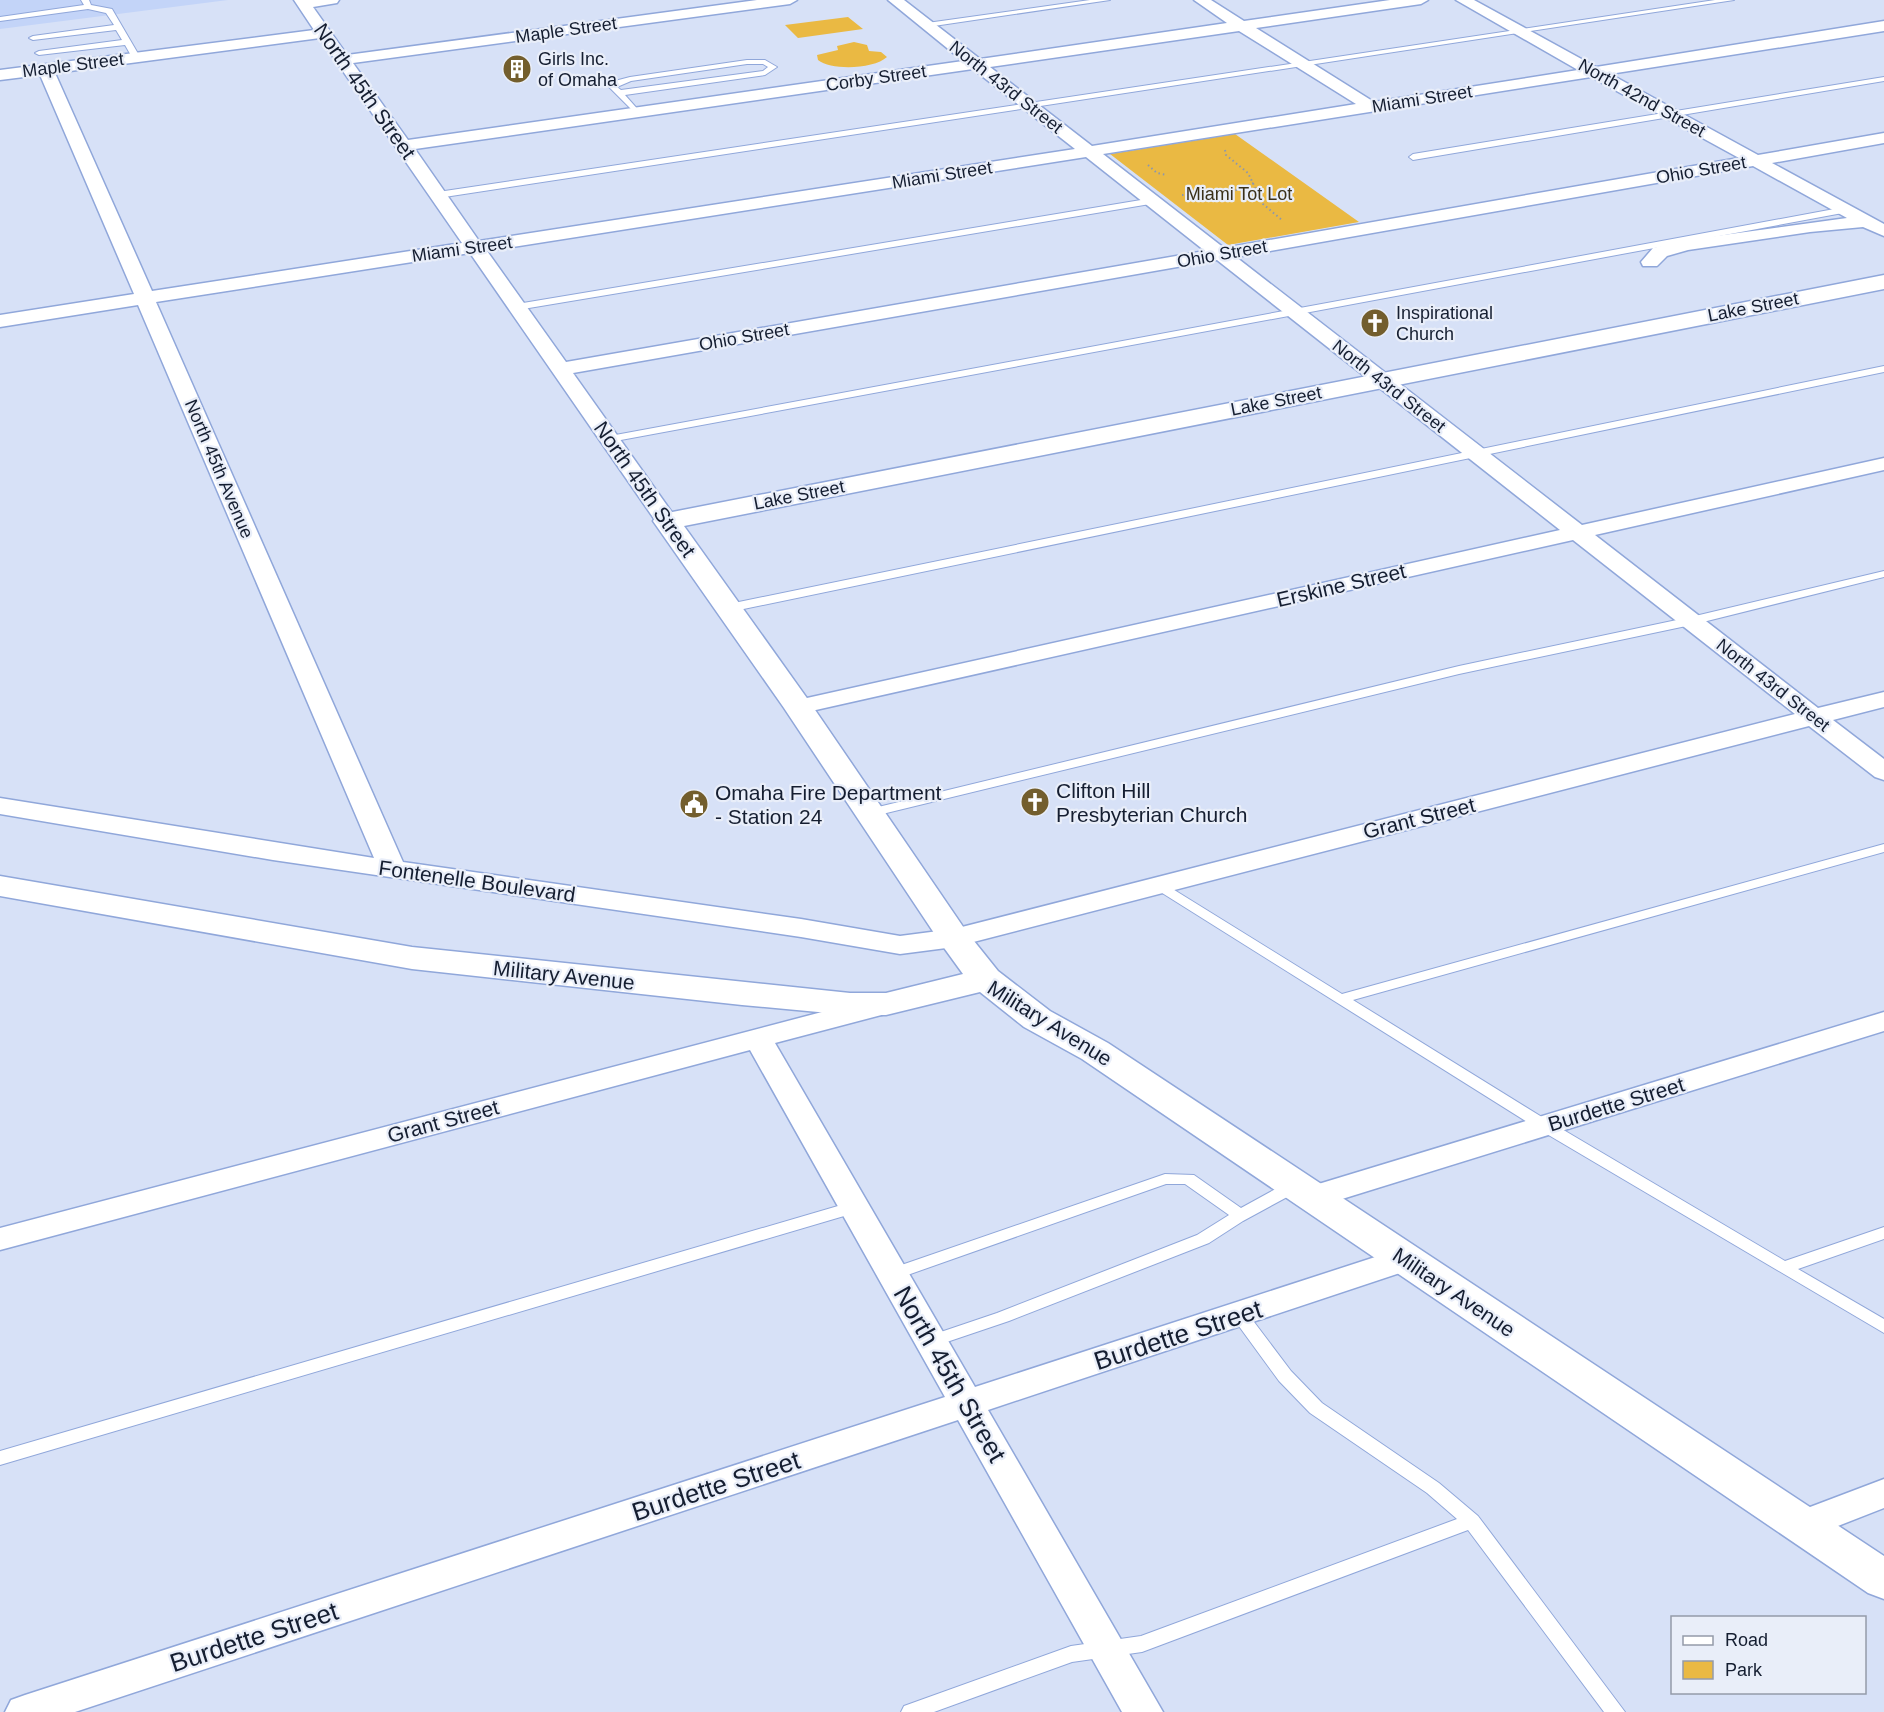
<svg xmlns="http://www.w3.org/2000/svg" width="1884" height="1712" viewBox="0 0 1884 1712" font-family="Helvetica,sans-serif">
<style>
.built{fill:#c3d4f8}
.green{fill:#eab943}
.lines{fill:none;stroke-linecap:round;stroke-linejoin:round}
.lane-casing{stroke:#90a7da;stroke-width:2}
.street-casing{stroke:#90a7da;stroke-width:3}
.secondary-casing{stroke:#90a7da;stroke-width:3}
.path{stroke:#8d97ac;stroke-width:2;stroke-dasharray:1.5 3;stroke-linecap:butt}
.lane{fill:#fff;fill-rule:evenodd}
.street{fill:#fff;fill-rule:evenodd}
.secondary{fill:#fff;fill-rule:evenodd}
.labels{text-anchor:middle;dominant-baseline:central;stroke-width:4.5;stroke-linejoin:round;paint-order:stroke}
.far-street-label{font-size:18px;fill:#151e31;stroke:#e9eef9}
.far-poi-label{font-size:18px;fill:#151e31;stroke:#e9eef9;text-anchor:start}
.far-park-label{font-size:18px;fill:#3a3019;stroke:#e9eef9}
.street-label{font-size:21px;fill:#151e31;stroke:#e9eef9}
.poi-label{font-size:21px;fill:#151e31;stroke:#e9eef9;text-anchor:start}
.near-street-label{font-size:26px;fill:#151e31;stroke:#e9eef9}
</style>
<rect width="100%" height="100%" fill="#d7e1f7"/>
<path class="built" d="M0,0h228l-228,29z"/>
<path class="green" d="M848,17l15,12 -65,9 -13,-13z
M854,42l13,3 2,6 12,1 6,5c-13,12 -55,14 -69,3l-1,-5 21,-5 -1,-4z
M1235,134l124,88 -131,23 -118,-91z"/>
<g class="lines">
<g class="lane-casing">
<path id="lane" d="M81,0h8l2,5 21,4 28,48 -1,2h-6l-8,-14 -86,10 -4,-2 4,-2 83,-11 -6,-10 -83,10 -4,-2 4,-2 81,-11 -8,-12 -18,-4 -88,12v-4l84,-12z
M1090,0h20l-183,27 -4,-2 4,-2z
M1715,0h19l-1296,198 -4,-3 4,-3z
M747,60h18l12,7 -12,8 -140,20 16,18 -4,2 -28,-28 2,-5 19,-5zM747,64h16l5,3 -5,4 -142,19 -4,-3 14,-6z
M1884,77v4l-471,79 -4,-3 4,-3z
M1153,198l4,3 -1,2 -639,107 -5,-3 5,-3z
M1845,207l3,1v4l-1238,230 -5,-3 5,-3z
M1884,366v6l-1155,240 -6,-4 6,-4z
M1884,571v6l-193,48 -232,49 -589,143 -7,-4 7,-4 589,-143 232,-49z
M1884,844v8l-531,148 197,122 235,139 99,-34v12l-86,30 86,50v14l-344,-203 -389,-244 7,-4 5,1 179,111z
M1165,1174l29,1 47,33 49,-27h12l2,4 -2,4 -59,32 -34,22 -200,78 -77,26 -6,-2 -2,-4 2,-4 71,-24 200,-78 32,-20 -44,-31h-19l-267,94 -6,2 -6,-2 -2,-4 2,-4z
M855,1201l6,2 2,4 -2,4 -861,254v-14z
M1239,1308l6,2 46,61 31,32 117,80 39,33 147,196h-21l-136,-182 -326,122 -70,10 -138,50h-33l3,-6 167,-60 70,-10 316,-117 -30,-26 -117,-80 -31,-32 -46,-63 -2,-4 2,-4z"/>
</g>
<g class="street-casing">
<path id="street" d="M294,0h45l-2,3 -24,4 34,48 410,-55h40l-7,4 -437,59 55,77 555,-79 -75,-61h16l76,59 247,-36 -33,-23h17l33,21 146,-21h38l-7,4 -165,24 118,74 204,-32 -122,-70h18l122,67 288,-46v10l-274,43 148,81 126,-22v10l-112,20 112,61v12l-21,-9 -53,5 -122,18 -21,6 -10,10h-14l-2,-4 12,-14 34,-8 160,-22 -94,-52 -517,91 346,268 302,-67v12l-289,65 223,173 66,-16v15l-51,13 51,39v21l-9,-3 -66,-51 -855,221 -54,7 -99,-17 -528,-77 -273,-46v-16l374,60 -236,-553 -138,22v-12l134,-21 -94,-219 -40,5v-10l314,-40zM1239,31l117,73 -264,42 -102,-79zM320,38l142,205 -310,48 -97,-218zM973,69l102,80 -596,92 -64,-92zM1591,77l148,81 -515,90 -121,-94zM1086,157l119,94 -639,111 -79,-111zM470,253l189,273 8,2 8,-2 3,-5 -105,-148 644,-113 343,270 -762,170 -9,2 -3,5 3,5 9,2 775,-174 222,174 -841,215 -54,7 -99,-17 -398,-57 -247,-560z
M879,997l10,2 5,7 -5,7 -114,30 200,344 431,-140 12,4 4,8 -4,8 -430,143 175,302h-41l-164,-292 -883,292h-70l6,-12 14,-5 920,-298 -195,-347 -750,200v-22z
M1884,1012v19l-571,177 -11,-3 -5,-8 5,-8z
M1884,1479v29l-82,32 -13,-5 -5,-10 5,-10z"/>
</g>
<g class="secondary-casing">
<path id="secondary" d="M1884,275v14l-1200,237 125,175 157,230 32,40 52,40 58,32 776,513v43l-16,-6 -786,-534 -58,-32 -44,-35 -94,23h-36l-108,-10 -330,-36 -412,-73v-20l412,71 438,46h36l77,-19 -21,-29 -158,-237 -131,-187 4,-6z"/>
</g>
<path class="path" d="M1225,150l1,5 22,18 15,31 20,17
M1148,165l9,8 10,2
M1182,195l47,-2 25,-10"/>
<use href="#lane" class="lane"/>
<use href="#street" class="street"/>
<use href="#secondary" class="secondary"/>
</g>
<defs>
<g id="building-disc" transform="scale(1.5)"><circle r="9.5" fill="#735e2d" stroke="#e9eef9"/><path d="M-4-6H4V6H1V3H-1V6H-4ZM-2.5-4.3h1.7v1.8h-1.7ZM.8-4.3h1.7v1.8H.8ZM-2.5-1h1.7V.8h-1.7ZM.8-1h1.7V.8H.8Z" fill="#fff"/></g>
<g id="church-disc" transform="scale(1.5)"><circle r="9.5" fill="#735e2d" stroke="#e9eef9"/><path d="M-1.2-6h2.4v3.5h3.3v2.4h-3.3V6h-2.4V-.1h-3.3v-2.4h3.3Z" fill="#fff"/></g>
<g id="civic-disc" transform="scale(1.5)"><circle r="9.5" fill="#735e2d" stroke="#e9eef9"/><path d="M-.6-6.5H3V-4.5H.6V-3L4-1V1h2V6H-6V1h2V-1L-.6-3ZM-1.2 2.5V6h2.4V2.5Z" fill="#fff"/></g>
</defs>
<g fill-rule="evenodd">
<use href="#building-disc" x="517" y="69"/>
<use href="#church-disc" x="1375" y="323"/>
<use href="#church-disc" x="1035" y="802"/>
<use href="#civic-disc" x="694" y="804"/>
</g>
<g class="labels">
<g class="far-street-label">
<text transform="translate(566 30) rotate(-8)">Maple Street</text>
<text transform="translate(73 65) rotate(-7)">Maple Street</text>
<text transform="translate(876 78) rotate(-8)">Corby Street</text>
<text transform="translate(1006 87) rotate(38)">North 43rd Street</text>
<text transform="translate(1642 98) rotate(29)">North 42nd Street</text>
<text transform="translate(1422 99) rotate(-9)">Miami Street</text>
<text transform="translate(1701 170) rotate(-10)">Ohio Street</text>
<text transform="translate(942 175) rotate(-9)">Miami Street</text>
<text transform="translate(462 249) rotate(-8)">Miami Street</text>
<text transform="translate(1222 254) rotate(-10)">Ohio Street</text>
<text transform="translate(1753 307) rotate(-11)">Lake Street</text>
<text transform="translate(744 337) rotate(-10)">Ohio Street</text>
<text transform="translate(1389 386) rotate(38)">North 43rd Street</text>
<text transform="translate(1276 401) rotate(-11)">Lake Street</text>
<text transform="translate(219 469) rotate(67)">North 45th Avenue</text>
<text transform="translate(799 495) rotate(-11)">Lake Street</text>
<text transform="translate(1773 685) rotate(38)">North 43rd Street</text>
</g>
<g class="far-poi-label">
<text x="538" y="59">Girls Inc.<tspan x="538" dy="21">of Omaha</tspan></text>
<text x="1396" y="313">Inspirational<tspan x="1396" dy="21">Church</tspan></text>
</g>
<g class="far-park-label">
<text x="1239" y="194">Miami Tot Lot</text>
</g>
<g class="street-label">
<text transform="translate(365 91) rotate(55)">North 45th Street</text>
<text transform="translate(645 489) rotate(55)">North 45th Street</text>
<text transform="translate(1341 585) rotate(-13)">Erskine Street</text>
<text transform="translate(1419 818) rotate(-14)">Grant Street</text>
<text transform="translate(477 881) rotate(8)">Fontenelle Boulevard</text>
<text transform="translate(564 975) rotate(6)">Military Avenue</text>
<text transform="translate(1050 1023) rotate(32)">Military Avenue</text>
<text transform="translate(1616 1104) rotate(-17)">Burdette Street</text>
<text transform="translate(443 1121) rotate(-15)">Grant Street</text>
<text transform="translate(1454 1292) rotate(34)">Military Avenue</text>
</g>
<g class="poi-label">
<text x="1056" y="790">Clifton Hill<tspan x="1056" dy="24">Presbyterian Church</tspan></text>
<text x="715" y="792">Omaha Fire Department<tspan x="715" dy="24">- Station 24</tspan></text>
</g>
<g class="near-street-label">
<text transform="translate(1178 1335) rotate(-18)">Burdette Street</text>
<text transform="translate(950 1374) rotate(60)">North 45th Street</text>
<text transform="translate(716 1486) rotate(-18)">Burdette Street</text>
<text transform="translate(254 1637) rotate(-18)">Burdette Street</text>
</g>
</g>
<rect x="1671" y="1616" width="195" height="78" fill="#e9eef9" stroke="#949ba9" stroke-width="1.5"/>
<rect x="1683" y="1636" width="30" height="9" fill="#ffffff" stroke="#949ba9" stroke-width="1.5"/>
<text x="1725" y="1646" font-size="18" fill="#151e31">Road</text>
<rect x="1683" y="1661" width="30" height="18" fill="#eab943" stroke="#949ba9" stroke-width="1.5"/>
<text x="1725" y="1676" font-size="18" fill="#151e31">Park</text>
</svg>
